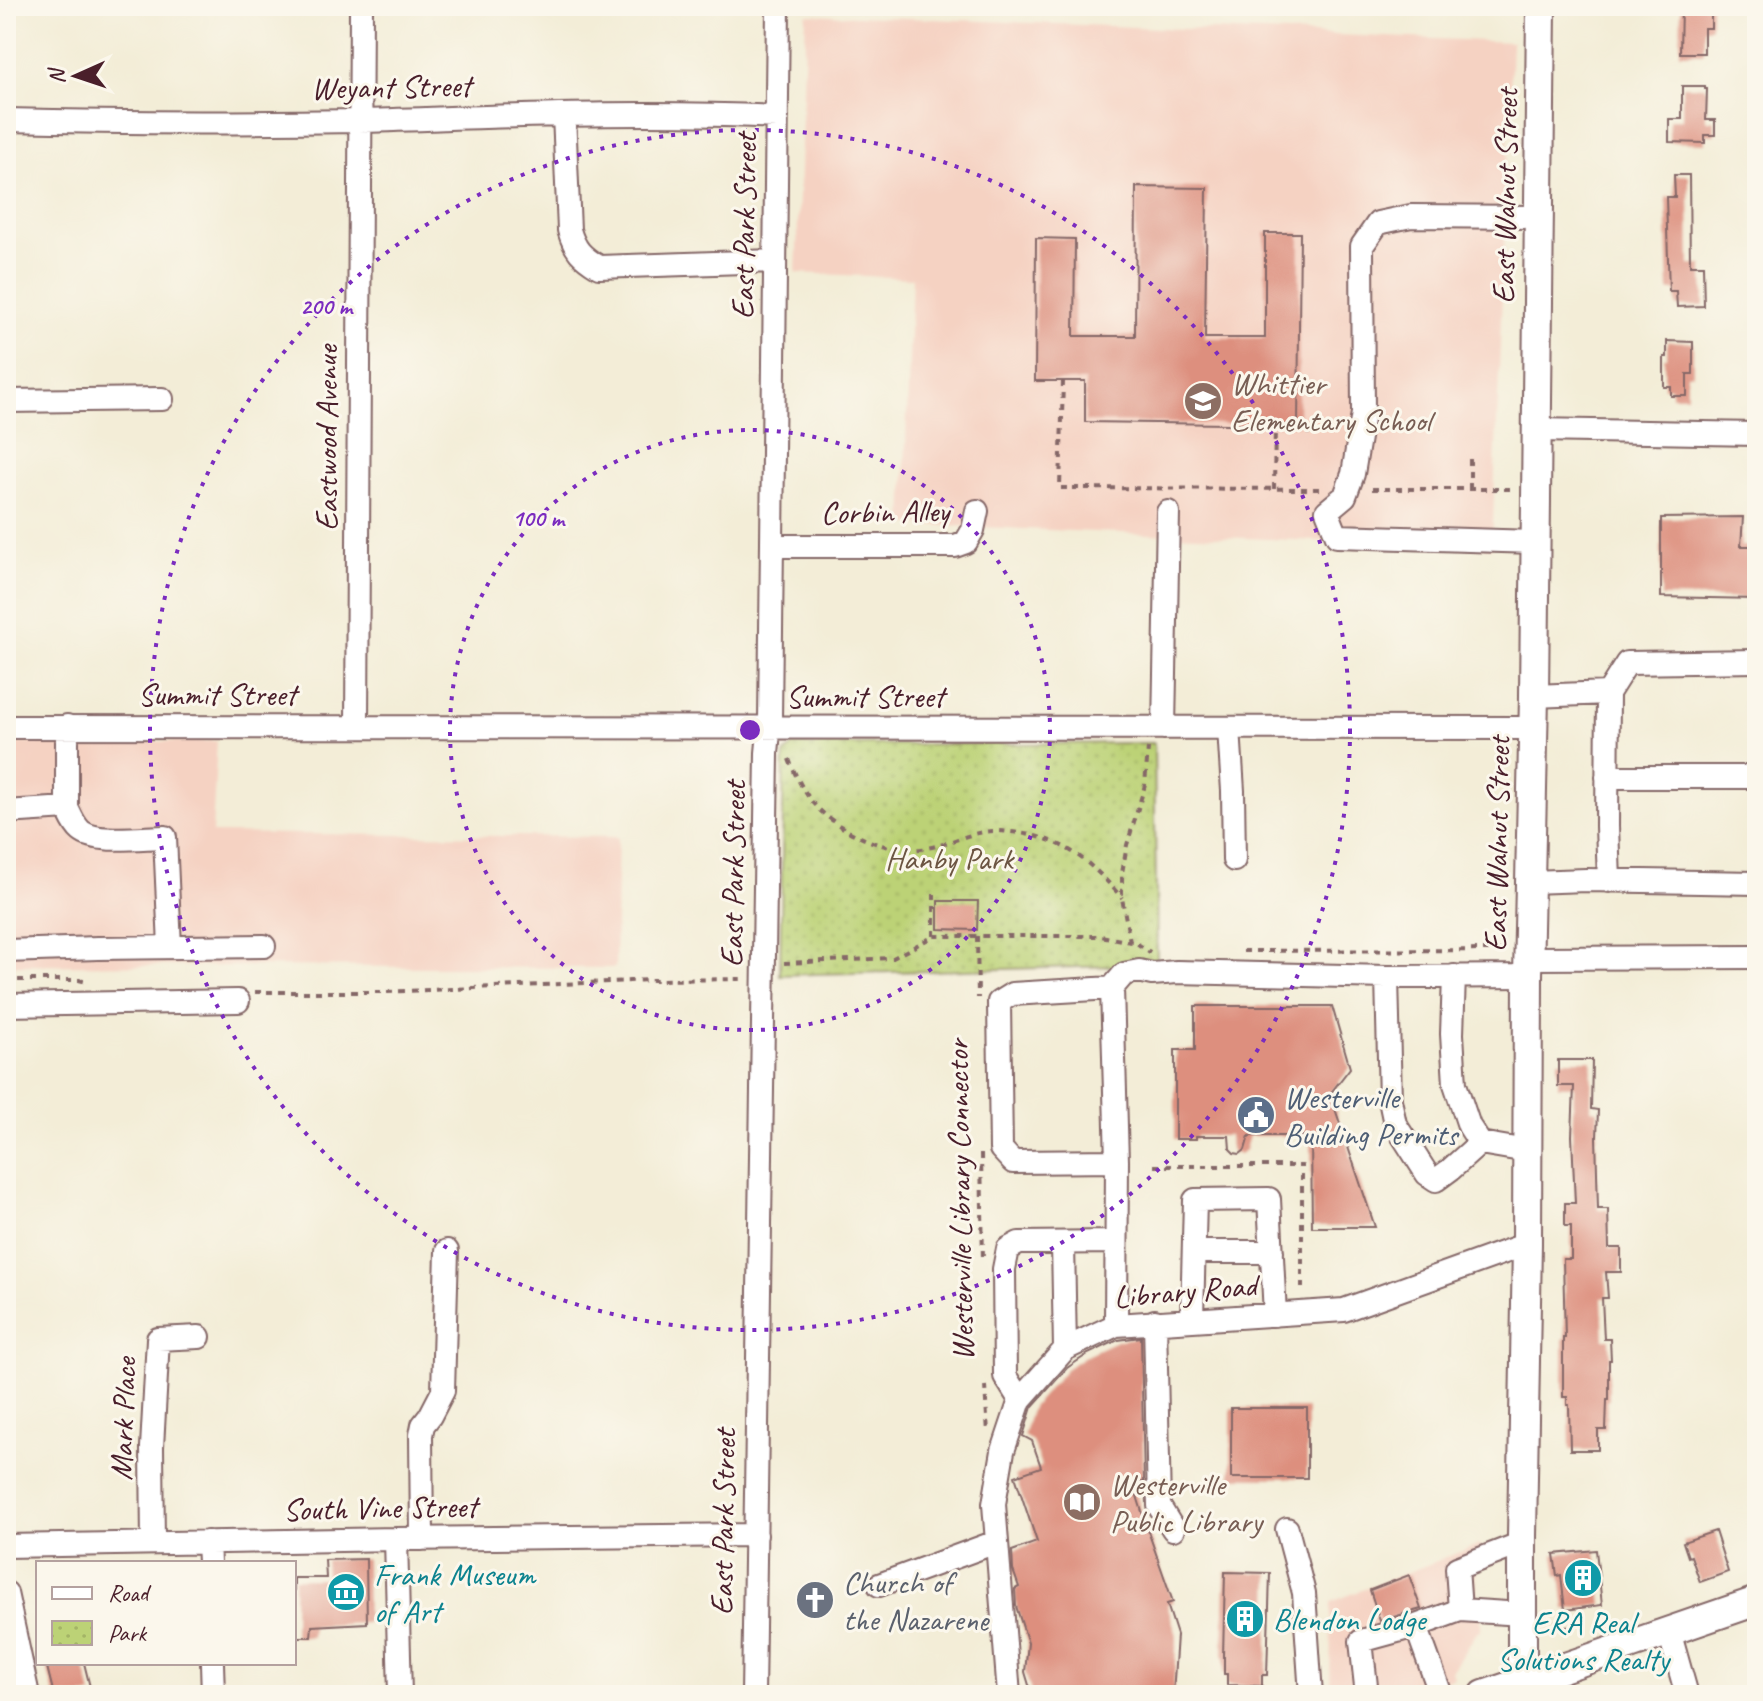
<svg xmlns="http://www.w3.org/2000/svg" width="1763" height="1701" viewBox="0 0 1763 1701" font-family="Caveat,sans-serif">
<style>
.built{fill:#f5d2c2}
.park{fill:url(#park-dots);stroke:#837850;stroke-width:2}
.building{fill:#dd8f7e}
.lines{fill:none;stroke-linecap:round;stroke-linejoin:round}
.minor-casing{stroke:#856767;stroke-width:26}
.major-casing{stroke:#856767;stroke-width:32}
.path{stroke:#856767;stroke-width:4;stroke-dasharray:6 6;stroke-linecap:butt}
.minor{stroke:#fff;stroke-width:22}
.major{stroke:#fff;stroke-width:28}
.ring{fill:none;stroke:#7b2cbf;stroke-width:4;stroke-dasharray:4 8}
.labels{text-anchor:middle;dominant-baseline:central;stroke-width:6;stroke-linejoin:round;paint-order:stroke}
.street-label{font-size:32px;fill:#4a1f2b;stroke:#fbf7ec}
.education-label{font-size:32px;fill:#785e54;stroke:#fbf7ec;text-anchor:start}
.park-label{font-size:32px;fill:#6c5542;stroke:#fbf7ec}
.service-label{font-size:32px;fill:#4e5e75;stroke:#fbf7ec;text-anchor:start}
.culture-label{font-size:32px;fill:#0d838f;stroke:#fbf7ec;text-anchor:start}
.worship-label{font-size:32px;fill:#5b616d;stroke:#fbf7ec;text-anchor:start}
.centre{fill:#7b2cbf;stroke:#fbf7ec;stroke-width:4}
.ring-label{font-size:24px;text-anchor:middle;font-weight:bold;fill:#7b2cbf;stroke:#fbf7ec;stroke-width:6;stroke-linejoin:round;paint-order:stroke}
</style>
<defs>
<pattern id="park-dots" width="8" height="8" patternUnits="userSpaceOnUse" patternTransform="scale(2)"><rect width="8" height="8" fill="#bcd276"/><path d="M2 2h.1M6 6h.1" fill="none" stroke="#a3b466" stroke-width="1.8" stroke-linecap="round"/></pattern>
</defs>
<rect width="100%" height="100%" fill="#fbf7ec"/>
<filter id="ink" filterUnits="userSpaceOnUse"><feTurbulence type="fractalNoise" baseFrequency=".0125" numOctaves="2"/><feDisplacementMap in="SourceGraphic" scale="16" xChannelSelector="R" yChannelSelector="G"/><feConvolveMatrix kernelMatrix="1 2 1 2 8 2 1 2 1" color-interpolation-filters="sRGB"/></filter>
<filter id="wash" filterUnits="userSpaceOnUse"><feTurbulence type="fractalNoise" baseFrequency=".006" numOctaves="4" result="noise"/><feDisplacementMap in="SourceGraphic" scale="32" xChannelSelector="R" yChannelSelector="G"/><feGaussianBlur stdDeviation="1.8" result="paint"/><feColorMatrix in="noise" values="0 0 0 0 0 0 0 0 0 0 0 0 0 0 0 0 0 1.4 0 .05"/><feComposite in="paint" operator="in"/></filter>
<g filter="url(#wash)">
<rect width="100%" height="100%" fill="#f3edd7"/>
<path class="built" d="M806,14l706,28 -20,506 -589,-24 9,-246 -116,-5z
M217,741l-5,92 406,4 -3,131 -609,-3v-222z
M1481,1544l-2,23 -3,4 1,25 4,3v31l-3,1 -26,39 2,8 -61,17h-63l1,-93z"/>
<path class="park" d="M1154,743l3,222 -377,10 4,-220 9,-10z"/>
<g id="blocks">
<path class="building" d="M1681,6h30v22h-7v25h-24z
M1682,86h23v3h2l-1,31h9v15h-10v8l-36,-1v-23h13z
M1674,175h15l1,90h13l1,41 -27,1 -1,-16h-7l-3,-94h9z
M1136,187l71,1 -2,150h60v-105h35l-2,192 -213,-3v-41h-50l1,-143 39,1 -1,97h61z
M1667,341l26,1v32h-6v22h-16v-9h-7v-30h3z
M1743,517l-2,29h16v53l-96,-2v-79z
M938,901h40l-1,29 -39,-1z
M1195,1006h137l18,62 -20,26 45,133h-63l-1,-91h-62l-4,14 -5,4 -6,-1 -4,-4 -1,-13h-33v3h-21v-89h20z
M1558,1060h34l-1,49 7,1 -1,27h-1l2,72h10l1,39h12v24h-15l2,26h-6l2,41h6l1,21h-2v40h-2l-1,30h-8v20h-28l-1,-45h-2v-8h-4v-59h2l-2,-79h8v-33h-6v-23h10l-3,-67 2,-50h-16z
M1141,1337l3,145 -11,1 15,48 25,71 -6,2 10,31 -4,60h-141l-7,-23 3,-29 -12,-37 -1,-17 4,-2 -6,-17 -1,-19 25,-9 -22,-66 26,-9 -9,-26 -9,-5 9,-29 35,-39 21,-14 30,-14z
M1231,1408h76v70h-76z
M1715,1531l13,41 -28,10 -9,-26 -3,1 -5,-15z
M1596,1550l6,55 -37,5 -4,-35 -4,1 -3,-22z
M366,1559l1,64 -55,3 -1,11h-17v-59h32l-1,-18z
M1225,1572l45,1 -3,102h-5v11l-35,-1v-11h-3v-17h-1z
M1409,1575l12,34 -41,12 -10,-31z
M46,1663h38l8,32h-38z"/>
</g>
</g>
<g filter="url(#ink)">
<use href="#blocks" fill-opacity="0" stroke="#856767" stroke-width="2"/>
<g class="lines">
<g class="minor-casing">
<path id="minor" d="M564,115l5,115c6,20 12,26 30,37l176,-6
M6,120c118,3 235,3 352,1 140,-4 280,-11 419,-4
M6,401l156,-2
M1537,430l220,4
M1535,542l-198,-6 -10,-25 18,-15 8,-22 10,-61 -1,-167 16,-23 33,-7 128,1
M772,546h183l11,-4 7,-12 4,-19
M1534,696l74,-3
M357,726l4,-720
M6,727l1526,1
M1164,728l4,-216
M1229,728l4,63 1,69
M1607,777h150
M67,808c4,8 7,17 14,23 15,13 63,6 84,6l5,110
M6,812l61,-4v-82
M1609,881l-2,-55 1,-133 19,-30 130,-2
M1530,882l56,-2 171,3
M6,951l92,-3 166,-2
M1529,958l228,-1
M1454,976l-2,58 3,50 14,42 11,17 47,8
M1387,977l3,123 5,24 32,50 9,6 15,-11 29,-26
M1112,988l-100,6 -13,8 2,147 12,13 104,-1
M6,1005l232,-4
M1063,1243l2,106
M1194,1252h78
M1192,1318l3,-118 74,-1 6,116
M1155,1321l4,185 14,23
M1116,1325l1,-164 -5,-173 12,-14 15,-3 13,3 25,-2 210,5 141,-1
M1020,1400l-15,-24 -1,-107 4,-20 11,-6 96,-1
M1287,1529l17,64 7,102
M396,1539l4,156
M422,1539l-1,-104 2,-10 7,-9 13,-25 4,-140
M208,1542l1,21
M153,1543l-1,-96 6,-108 41,-2
M1522,1543l-65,25 3,42 62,4
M6,1546l390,-7 360,-4
M879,1585l117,-43
M6,1593l22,102
M1416,1626l44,-16
M1669,1631l18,64
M212,1663l1,32
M753,1695l14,-942 3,-32 8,-715
M1009,1695l-15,-191 9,-53 17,-51 45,-51 51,-24 228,-15 183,-66
M1367,1695l-6,-54 55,-15 25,69"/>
</g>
<g class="major-casing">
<path id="major" d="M1522,1683v-147l5,-292 1,-268 6,-280 7,-690
M1484,1695l273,-94"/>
</g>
<path class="path" d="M1063,381l-3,107 260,1
M1307,433h34
M1274,489l1,-65
M1372,489h140
M1470,489v-33
M789,759c5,14 14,31 23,43 25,29 76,54 115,46 23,-4 47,-18 71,-17 59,3 86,23 124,67
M934,936v-43
M977,936l1,62
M1130,942l-8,-44v-25l5,-28 18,-60 3,-37
M1243,951l263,-1
M784,963l109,-5 41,-22h167l35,7 14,9
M6,980h73l8,2
M255,992h130l267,-12 94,-1
M981,1154l2,107
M1154,1166h148v126
M985,1386l3,47
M1555,1622l2,-1
M1566,1626l1,4"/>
<use href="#minor" class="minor"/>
<use href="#major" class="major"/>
</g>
</g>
<g class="ring">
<circle cx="750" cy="730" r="300"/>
<circle cx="750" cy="730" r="600"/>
</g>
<defs>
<g id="school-disc" transform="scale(2)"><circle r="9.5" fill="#8d6e63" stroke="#fbf7ec"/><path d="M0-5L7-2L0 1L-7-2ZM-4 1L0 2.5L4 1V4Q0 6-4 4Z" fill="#fff"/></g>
<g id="civic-disc" transform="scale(2)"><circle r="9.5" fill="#5c6f8a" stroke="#fbf7ec"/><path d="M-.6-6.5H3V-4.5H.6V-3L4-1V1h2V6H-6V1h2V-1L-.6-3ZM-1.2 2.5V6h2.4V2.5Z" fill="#fff"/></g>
<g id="library-disc" transform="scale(2)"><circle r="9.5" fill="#8d6e63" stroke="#fbf7ec"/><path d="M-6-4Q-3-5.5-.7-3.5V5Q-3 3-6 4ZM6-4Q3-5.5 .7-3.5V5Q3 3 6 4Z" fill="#fff"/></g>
<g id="building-disc" transform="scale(2)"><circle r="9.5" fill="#0f9aa8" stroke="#fbf7ec"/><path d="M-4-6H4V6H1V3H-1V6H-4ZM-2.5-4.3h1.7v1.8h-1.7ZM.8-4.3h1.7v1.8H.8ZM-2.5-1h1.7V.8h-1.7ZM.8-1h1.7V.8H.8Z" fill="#fff"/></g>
<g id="museum-disc" transform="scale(2)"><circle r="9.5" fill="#0f9aa8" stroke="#fbf7ec"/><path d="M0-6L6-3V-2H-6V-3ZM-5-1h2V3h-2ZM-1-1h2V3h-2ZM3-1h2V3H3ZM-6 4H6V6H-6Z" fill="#fff"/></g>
<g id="church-disc" transform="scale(2)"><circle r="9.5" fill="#6b7280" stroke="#fbf7ec"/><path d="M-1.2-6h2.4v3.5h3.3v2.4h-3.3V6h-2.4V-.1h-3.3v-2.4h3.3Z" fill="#fff"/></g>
</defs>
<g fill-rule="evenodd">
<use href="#school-disc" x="1203" y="401"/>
<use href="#civic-disc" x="1256" y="1115"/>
<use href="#library-disc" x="1082" y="1502"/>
<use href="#building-disc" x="1583" y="1578"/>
<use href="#museum-disc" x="346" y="1592"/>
<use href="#church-disc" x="815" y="1600"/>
<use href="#building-disc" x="1245" y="1619"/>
</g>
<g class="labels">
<g class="street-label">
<text transform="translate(391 87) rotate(-1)">Weyant Street</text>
<text transform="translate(1505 196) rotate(-89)">East Walnut Street</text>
<text transform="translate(744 226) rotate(-89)">East Park Street</text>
<text transform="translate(326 438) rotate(-90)">Eastwood Avenue</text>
<text transform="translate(885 512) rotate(-1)">Corbin Alley</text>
<text x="217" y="694">Summit Street</text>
<text x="865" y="696">Summit Street</text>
<text transform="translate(1497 844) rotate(-89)">East Walnut Street</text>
<text transform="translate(733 874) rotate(-89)">East Park Street</text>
<text transform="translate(960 1200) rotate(-91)">Westerville Library Connector</text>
<text transform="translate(1185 1291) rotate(-5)">Library Road</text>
<text transform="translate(123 1419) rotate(-88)">Mark Place</text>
<text transform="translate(380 1508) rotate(-1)">South Vine Street</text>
<text transform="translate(723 1522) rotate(-89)">East Park Street</text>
</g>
<g class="education-label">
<text x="1231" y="383">Whittier<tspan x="1231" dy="37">Elementary School</tspan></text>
<text x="1110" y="1484">Westerville<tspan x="1110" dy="37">Public Library</tspan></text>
</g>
<g class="park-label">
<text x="949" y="858">Hanby Park</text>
</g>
<g class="service-label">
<text x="1284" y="1097">Westerville<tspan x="1284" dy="37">Building Permits</tspan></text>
</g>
<g class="culture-label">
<text x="374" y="1574">Frank Museum<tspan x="374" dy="37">of Art</tspan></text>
<text x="1273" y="1619">Blendon Lodge</text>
<text x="1583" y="1622" text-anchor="middle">ERA Real<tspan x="1583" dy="37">Solutions Realty</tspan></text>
</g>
<g class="worship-label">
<text x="843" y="1582">Church of<tspan x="843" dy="37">the Nazarene</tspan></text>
</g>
</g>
<circle cx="750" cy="730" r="12" class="centre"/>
<g class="ring-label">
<text x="326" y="314">200 m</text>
<text x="538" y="526">100 m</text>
</g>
<rect width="1763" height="1701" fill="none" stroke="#fbf7ec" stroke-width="32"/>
<rect x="36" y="1561" width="260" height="104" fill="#fbf7ec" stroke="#b4a19f" stroke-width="2"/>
<rect x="52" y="1587" width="40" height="12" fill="#ffffff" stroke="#b4a19f" stroke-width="2"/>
<text x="108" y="1601" font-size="24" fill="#4a1f2b">Road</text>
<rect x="52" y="1621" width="40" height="24" fill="url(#park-dots)" stroke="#b4a19f" stroke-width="2"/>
<text x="108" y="1641" font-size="24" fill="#4a1f2b">Park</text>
<g transform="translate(76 76) rotate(267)" stroke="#fbf7ec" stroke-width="6" paint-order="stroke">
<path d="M0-6L14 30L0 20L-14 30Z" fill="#4a1f2b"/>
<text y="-12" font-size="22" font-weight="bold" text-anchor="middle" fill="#4a1f2b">N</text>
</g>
</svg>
